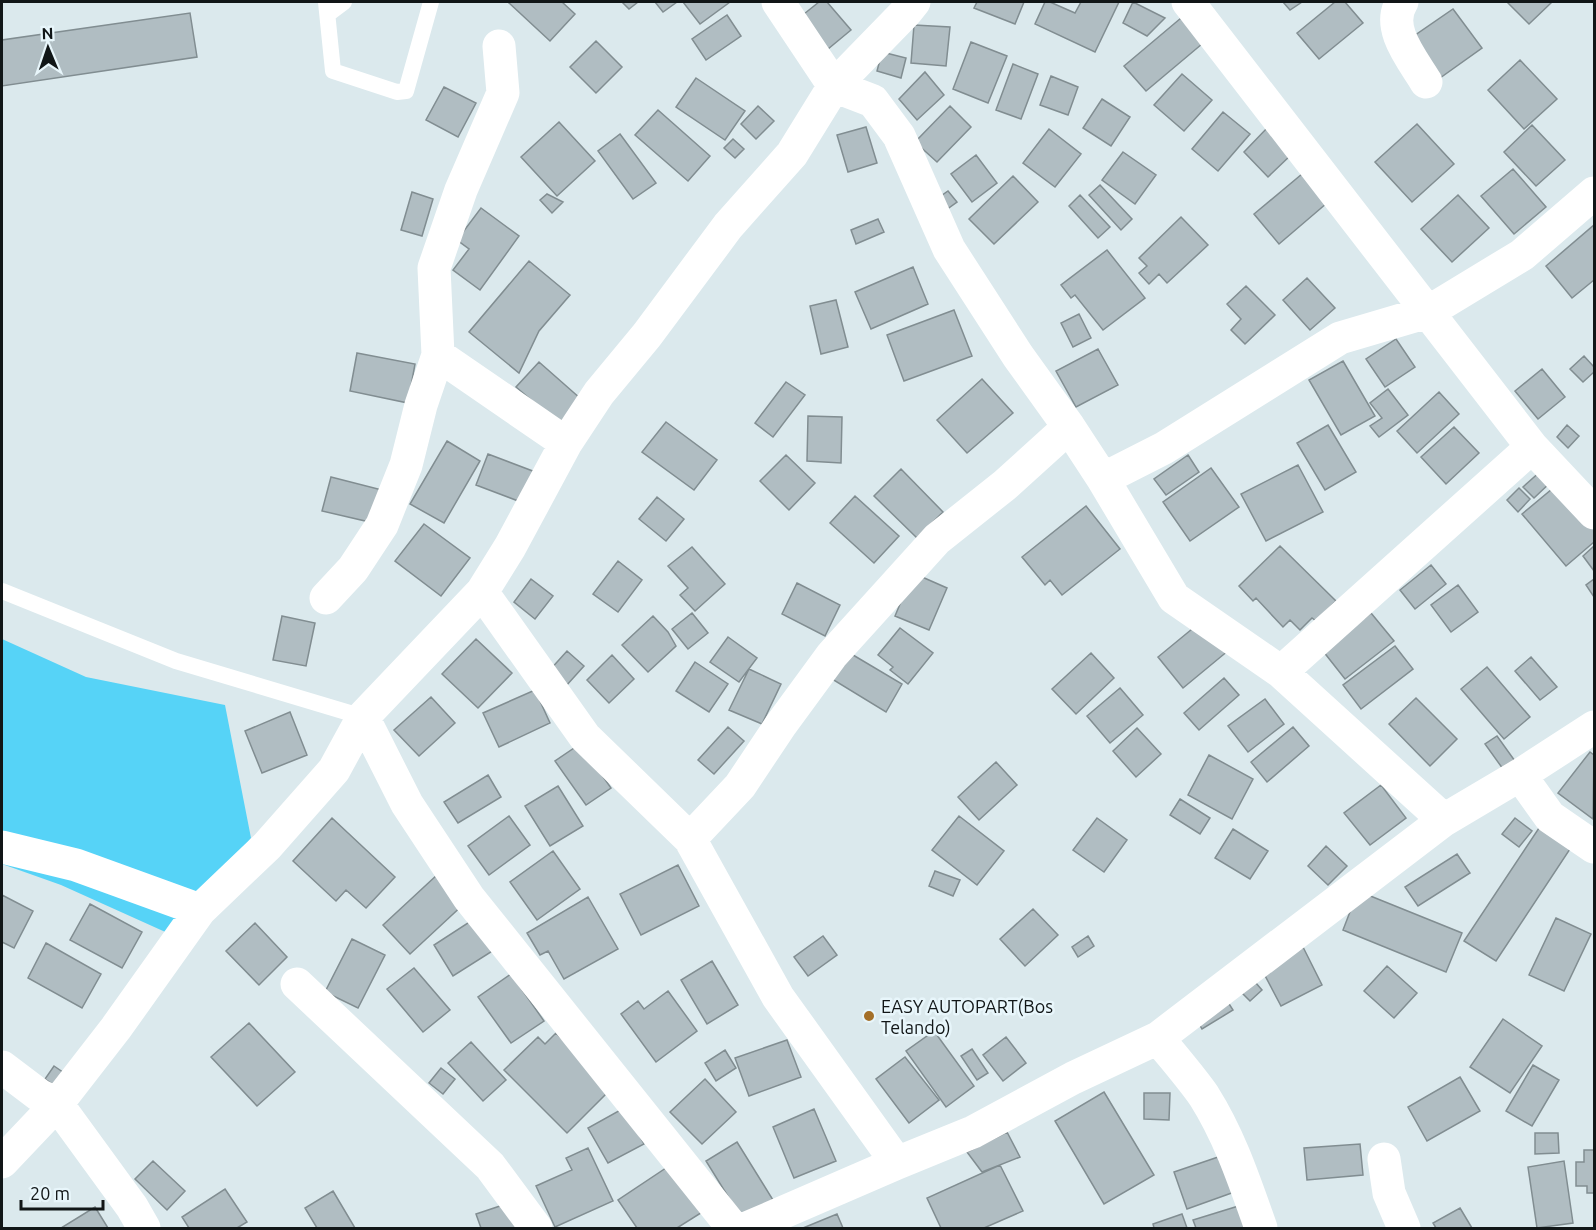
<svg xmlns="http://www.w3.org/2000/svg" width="1596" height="1230" viewBox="0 0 1596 1230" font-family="Ubuntu,sans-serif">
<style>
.green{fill:#56d3f7}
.building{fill:#b0bdc2;stroke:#818d91;stroke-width:1.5}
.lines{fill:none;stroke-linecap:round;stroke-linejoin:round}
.service{stroke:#fff;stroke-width:16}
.minor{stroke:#fff;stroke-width:33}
.poi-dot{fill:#a46f28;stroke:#e8f6fb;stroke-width:2}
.labels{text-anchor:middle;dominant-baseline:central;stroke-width:5;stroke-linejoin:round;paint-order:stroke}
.poi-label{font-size:18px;fill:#111617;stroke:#e8f6fb;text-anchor:start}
</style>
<rect width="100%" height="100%" fill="#dbe9ed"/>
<path class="green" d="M2,639l84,38 139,28 26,133 -79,97 -111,-50 -59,-21z"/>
<path class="building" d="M508,2h54l13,12 -25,27z
M622,2h16l-9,7z
M655,2h22l-14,10z
M683,2h47l-30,22z
M819,2h8l24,28 -29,24 -28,-32z
M977,2h47l-9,22 -41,-16z
M1045,2h5l25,11 6,-11h38l-24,50 -60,-28z
M1133,2l32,16 -18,18 -24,-13z
M1283,2h19l-12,8z
M1335,2h10l18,21 -44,36 -22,-26z
M1507,2h45l-23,22z
M1453,9l29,39 -42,30 -29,-40z
M190,13l7,44 -195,29v-46z
M727,15l14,21 -35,24 -14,-21z
M1181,18l21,26 -56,47 -22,-25z
M914,25l36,2 -4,39 -35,-3z
M596,41l26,26 -26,26 -26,-26z
M971,42l36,14 -19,47 -35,-14z
M882,52l24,6 -5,20 -24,-7z
M1520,60l37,39 -33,30 -36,-39z
M1013,64l25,10 -17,45 -25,-9z
M925,72l19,23 -27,25 -18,-21z
M1182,74l30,26 -28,31 -30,-26z
M1051,76l27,11 -10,28 -28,-10z
M696,78l49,33 -20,29 -49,-33z
M444,87l32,16 -18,34 -32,-17z
M1102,99l28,18 -19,29 -28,-18z
M758,106l16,15 -18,18 -15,-15z
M950,106l21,21 -34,35 -22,-20z
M658,110l52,46 -22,25 -53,-46z
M1223,112l27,22 -32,37 -26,-22z
M559,122l36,39 -38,35 -36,-39z
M1417,124l37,40 -42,38 -37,-40z
M1532,125l33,35 -29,26 -32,-34z
M866,127l11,36 -29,9 -11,-37z
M1268,127l25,26 -25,24 -24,-25z
M1049,129l32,25 -26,33 -32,-24z
M620,134l36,49 -23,16 -35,-48z
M733,139l11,10 -9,9 -11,-10z
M1123,152l33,23 -21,29 -33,-24z
M976,155l21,28 -25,19 -21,-28z
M1513,169l33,38 -32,27 -33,-38z
M1302,174l25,29 -48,41 -25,-30z
M1013,176l25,26 -44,42 -25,-25z
M1100,185l32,34 -11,11 -32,-35z
M948,191l9,11 -18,13 -8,-12z
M412,192l21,7 -11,37 -21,-6z
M547,194l16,8 -11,11 -12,-13z
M1080,195l30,32 -12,11 -29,-32z
M1458,195l31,33 -37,34 -31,-33z
M481,208l38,28 -39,54 -27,-20 16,-21 -12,-9z
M1181,217l27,28 -41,38 -8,-9 -10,10 -10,-11 8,-7 -8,-8z
M878,219l6,13 -28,12 -5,-14z
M1594,225v55l-22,18 -26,-32z
M1107,250l38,48 -42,32 -28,-35 -4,3 -10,-13z
M529,261l41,34 -31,36 -20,42 -50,-41z
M913,267l15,37 -57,25 -16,-37z
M1307,278l28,30 -25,22 -27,-30z
M1246,286l29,29 -30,29 -14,-14 10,-11 -14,-15z
M836,300l12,47 -27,7 -11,-48z
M954,310l18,46 -68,25 -17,-46z
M1079,314l12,24 -18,9 -12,-24z
M1396,339l19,28 -30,20 -19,-28z
M1098,349l20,36 -42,22 -20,-36z
M357,353l58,11 -7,39 -58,-12z
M1584,356l10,11v5l-11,10 -13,-13z
M1343,361l32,55 -34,19 -32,-55z
M539,362l42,37 -22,25 -43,-37z
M1542,369l23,28 -27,22 -23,-28z
M982,379l31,34 -46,40 -30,-33z
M786,382l19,13 -32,42 -18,-14z
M1388,389l20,26 -29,22 -9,-11 12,-8 -12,-15z
M1439,392l20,22 -42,39 -20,-22z
M808,416l34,1 -1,46 -34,-2z
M666,422l51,38 -23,30 -52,-38z
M1328,425l28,47 -31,18 -28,-47z
M1567,425l12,11 -11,12 -11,-11z
M1454,427l25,26 -33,31 -25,-27z
M447,441l33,20 -36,62 -34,-19z
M488,454l50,19 -12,31 -50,-19z
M786,455l29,28 -26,27 -29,-29z
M1188,455l11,17 -33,23 -12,-16z
M1298,465l25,47 -57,29 -25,-47z
M1211,468l28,39 -49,34 -27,-39z
M901,469l42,43 -26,26 -43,-42z
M1542,470l10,11 -18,17 -11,-11z
M331,477l51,13 -8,33 -52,-12z
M1558,484l36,43v15l-28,24 -44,-52z
M1519,488l11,11 -12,13 -11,-12z
M855,496l44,40 -25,27 -44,-40z
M657,497l27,22 -18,22 -27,-22z
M1086,506l34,43 -58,46 -12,-15 -5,5 -23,-28z
M424,524l46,34 -29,38 -46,-35z
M1280,546l56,55 -20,20 -4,-3 -12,12 -10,-10 -7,7 -27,-29 -3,3 -14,-15z
M1594,546v25l-11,-15z
M692,547l33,37 -30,27 -15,-16 8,-7 -20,-22z
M618,561l24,19 -24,32 -25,-18z
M1431,565l15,19 -31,25 -15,-19z
M913,573l34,15 -18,42 -34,-14z
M531,579l22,17 -18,23 -21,-17z
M1594,579v18l-8,-12z
M797,583l43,22 -15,31 -43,-22z
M1458,585l20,27 -27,20 -20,-27z
M692,613l16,20 -20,16 -16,-20z
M1371,613l23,28 -49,38 -22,-28z
M282,616l33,7 -9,43 -33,-6z
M653,616l15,16 8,14 -28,26 -26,-27z
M1203,620l26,30 -46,38 -25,-31z
M900,628l33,25 -25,31 -18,-14 3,-3 -15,-12z
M728,637l29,21 -18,24 -29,-20z
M476,639l36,34 -34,35 -36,-34z
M1395,646l18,23 -52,40 -18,-24z
M567,651l17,15 -18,20 -17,-15z
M848,652l54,32 -16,28 -54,-33z
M1091,653l23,25 -38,36 -24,-25z
M612,655l22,24 -25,24 -22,-23z
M1531,657l26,30 -17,13 -25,-29z
M695,662l33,22 -19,28 -33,-21z
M1487,667l43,50 -26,22 -43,-50z
M749,669l32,15 -19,40 -33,-14z
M1224,678l15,17 -40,35 -15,-17z
M1120,688l23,27 -33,28 -23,-27z
M535,690l15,33 -51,24 -16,-34z
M431,697l24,26 -36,33 -25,-26z
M1416,698l41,41 -27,27 -41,-42z
M1265,699l19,25 -36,28 -20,-26z
M290,712l17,43 -45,18 -17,-42z
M728,727l16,14 -30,33 -16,-14z
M1293,727l16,19 -42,36 -16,-20z
M1137,728l24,26 -25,23 -23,-26z
M1497,736l18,25 -12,8 -18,-25z
M580,744l31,44 -25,17 -31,-44z
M1590,752l4,3 -1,64 -35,-26z
M1209,755l44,24 -21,40 -44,-24z
M996,762l21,23 -38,35 -21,-23z
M488,775l13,22 -43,26 -14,-21z
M1381,785l25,33 -36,27 -26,-32z
M558,786l25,40 -33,20 -25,-40z
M1180,799l30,19 -10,16 -30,-19z
M509,816l21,29 -41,30 -21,-29z
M959,816l45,35 -27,34 -45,-35z
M332,818l63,59 -29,31 -20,-18 -10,11 -43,-40z
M1097,818l30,22 -23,32 -31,-22z
M1515,818l17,13 -13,16 -17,-13z
M1541,825l31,21 -76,115 -32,-20z
M1233,829l35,22 -18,28 -35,-21z
M1326,846l21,20 -19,19 -20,-19z
M553,851l27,38 -43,31 -27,-38z
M1457,854l13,19 -52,33 -13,-19z
M678,865l21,41 -58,29 -21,-41z
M935,871l25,9 -7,16 -24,-10z
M438,874l28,28 -56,52 -27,-29z
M1358,891l104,42 -16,39 -103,-42z
M2,895l31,16 -19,37 -12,-6z
M588,897l30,52 -54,30 -16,-28 -8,4 -13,-22z
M90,904l52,28 -20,36 -52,-28z
M1033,909l25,26 -33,31 -25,-27z
M1556,918l35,16 -27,57 -35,-16z
M474,919l20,31 -41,26 -19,-31z
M255,923l32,34 -28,28 -33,-34z
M823,936l14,19 -29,21 -14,-19z
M1088,936l6,10 -16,11 -6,-10z
M352,939l33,16 -27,53 -33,-16z
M46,943l55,31 -19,34 -54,-30z
M1303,947l19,38 -41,21 -20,-38z
M712,961l26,44 -31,19 -26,-44z
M1387,966l30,27 -23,25 -30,-27z
M414,968l36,42 -27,22 -36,-43z
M511,974l33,47 -33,22 -33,-46z
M1249,975l13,15 -12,11 -14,-14z
M668,991l29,40 -41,31 -35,-48 17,-13 6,8z
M1224,996l9,14 -31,19 -8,-14z
M1503,1019l39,27 -32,47 -40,-26z
M249,1023l46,49 -38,34 -46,-49z
M934,1031l40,55 -28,21 -40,-56z
M556,1033l55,56 -44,44 -63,-63 34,-33 7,7z
M1006,1037l20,26 -23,18 -20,-26z
M787,1040l14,37 -52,19 -14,-38z
M471,1042l35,38 -23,21 -35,-38z
M972,1049l16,24 -11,7 -16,-24z
M725,1050l11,18 -20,13 -11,-18z
M905,1057l34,43 -30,23 -33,-44z
M1533,1065l26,15 -27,46 -26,-15z
M54,1066l16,11 -9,13 -16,-11z
M441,1068l14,11 -12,15 -14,-11z
M1460,1077l20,34 -53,30 -19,-34z
M705,1079l31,33 -34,32 -32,-32z
M1104,1092l50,83 -50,29 -49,-83z
M1144,1093h26l-1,27 -25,-1z
M624,1108l20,36 -36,19 -20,-35z
M814,1109l22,52 -42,17 -21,-51z
M1007,1132l13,25 -38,15 -15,-20z
M1535,1133h23l1,20 -24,1z
M737,1142l36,58 -31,19 -36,-58z
M1360,1144l3,31 -56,5 -3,-32z
M588,1148l25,53 -58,26 -19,-41 36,-16 -6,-12z
M1584,1150h10v43h-7v-7h-11v-24h8z
M1227,1154l13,36 -53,19 -13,-37z
M153,1161l32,30 -18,19 -32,-31z
M1564,1161l9,62 -36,5 -9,-61z
M672,1164l32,47 -27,17h-40l-19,-28z
M1000,1165l23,46 -39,17h-43l-14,-30z
M225,1189l22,33 -10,6h-48l-7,-11z
M333,1191l22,37h-38l-12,-20z
M509,1203l9,25h-37l-5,-14z
M1245,1204l9,24h-58l-3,-8z
M95,1207l13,21h-47z
M1460,1208l12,20h-36l-3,-5z
M837,1214l6,14h-40z
M1182,1214l5,14h-33l-1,-4z"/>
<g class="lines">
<path class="service" d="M326,2l7,69 64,21 9,-1 25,-89
M328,14l16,-12
M2,591l174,70 187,56"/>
<path class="minor" d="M778,2l56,84 39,15 26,35 50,113 69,107 51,71 34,52 71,119 107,74 163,148
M1188,2l344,445 62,66
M1402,2c-17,26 11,58 24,80
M499,46l4,47 -42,97 -27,78 4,87 128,88
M1103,479l61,-31 176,-110 88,-26 94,-57 72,-62
M482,592l103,145 105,102 88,158 119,166
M326,598l27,-29 29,-44 24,-60 15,-60 17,-50
M1281,672l251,-225
M363,717l44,87 62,94 264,330
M1520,775l30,42 44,30
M690,839l50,-53 40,-60 52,-71 105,-116 68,-54 64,-58
M2,847l74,18 124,45
M297,984l193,182 46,62
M1158,1038c15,19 32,38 46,58 26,41 41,87 57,132
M2,1067l37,28 18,9 75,103 12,21
M1384,1159l5,34 15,35
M2,1162l55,-58 59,-76 84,-118 67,-64 67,-76 29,-53 119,-125 28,-45 56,-104 33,-50 48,-58 81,-109 64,-72 42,-68 72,-74 8,-10
M747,1228l150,-65 76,-31 100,-54 85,-40 286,-218 76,-45 74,-48"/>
</g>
<circle class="poi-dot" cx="869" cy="1016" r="6"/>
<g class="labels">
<g class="poi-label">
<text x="881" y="1006">EASY AUTOPART(Bos<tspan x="881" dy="21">Telando)</tspan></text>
</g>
</g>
<rect width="1596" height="1230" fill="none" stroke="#111617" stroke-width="6"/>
<g transform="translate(48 48) rotate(358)" stroke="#e8f6fb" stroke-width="4.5" paint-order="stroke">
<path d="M0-4.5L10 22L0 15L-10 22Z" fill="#111617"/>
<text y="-9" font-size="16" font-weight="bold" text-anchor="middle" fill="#111617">N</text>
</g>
<path d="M21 1200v9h82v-9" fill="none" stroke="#111617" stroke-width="3"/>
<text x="30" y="1200" font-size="18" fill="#111617" stroke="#e8f6fb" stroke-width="4.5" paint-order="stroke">20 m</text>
</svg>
